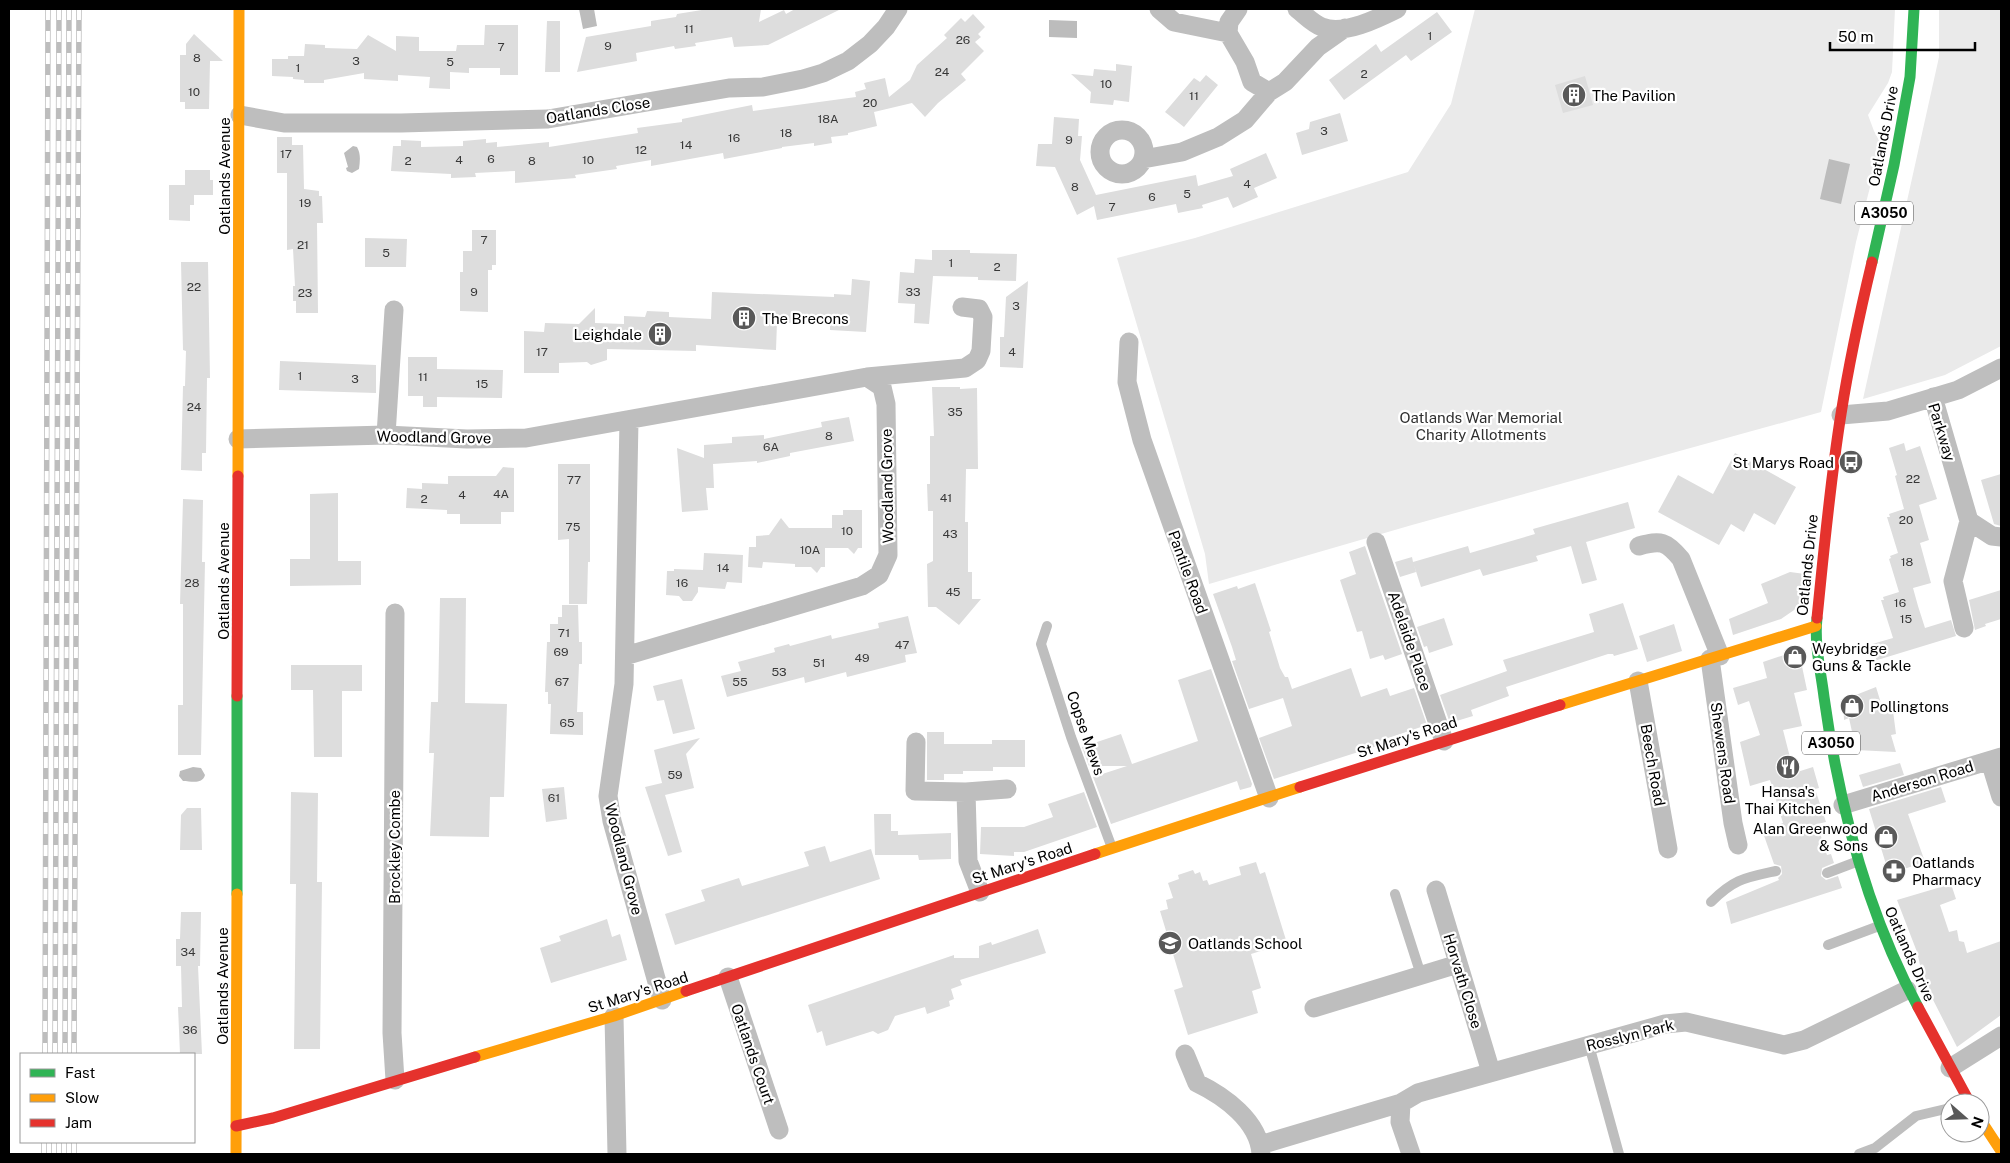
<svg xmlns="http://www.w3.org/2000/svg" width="2010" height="1163" viewBox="0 0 2010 1163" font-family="'Public Sans',sans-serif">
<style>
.green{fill:#eaeaea}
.water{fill:#bcbcbc}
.building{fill:#ddd}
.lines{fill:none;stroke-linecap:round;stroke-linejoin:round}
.lane{stroke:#bebebe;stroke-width:10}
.street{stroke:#bebebe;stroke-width:19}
.fast{stroke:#30b455;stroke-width:11}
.slow{stroke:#ff9f0a;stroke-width:11}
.jam{stroke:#e5322d;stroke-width:11}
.rail-casing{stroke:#bdbdbd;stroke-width:5.5}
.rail{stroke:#fff;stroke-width:4;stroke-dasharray:11;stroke-linecap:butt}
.labels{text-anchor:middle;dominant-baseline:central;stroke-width:4.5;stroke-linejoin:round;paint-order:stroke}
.number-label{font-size:12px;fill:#373737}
.shield{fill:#fff;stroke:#4c4c4c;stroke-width:1}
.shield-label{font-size:14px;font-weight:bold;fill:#000}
.poi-label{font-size:15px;fill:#000;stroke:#fff;text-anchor:start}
.street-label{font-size:15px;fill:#000;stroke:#fff}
.park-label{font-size:15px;fill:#303030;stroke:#fff}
</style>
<rect width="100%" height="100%" fill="#fff"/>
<path class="green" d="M1475,9h420l-3,63 -4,11 -20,32 6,16 7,13 -25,98 -35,170 -409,113 -203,59 -4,-30 -88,-296 78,-20 213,-66 43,-68z
M1939,9h62v337l-56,29 -82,24 76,-342z"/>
<path class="water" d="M579,9h15l3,17 -14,3z
M1049,20l28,1v17l-28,-1z
M353,146l4,1c4,7 3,14 2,22l-7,4 -5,-2 -1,-3 2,-1 -4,-14z
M1829,159l21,5 -9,40 -21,-5z
M193,767l8,1 4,7c-3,10 -14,6 -22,6l-4,-5 1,-5z"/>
<path class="building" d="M708,9h53l-2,13 25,-12 2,4 9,-5h46l-73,36 -34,2 -2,-10 -37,6 1,3 -21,3 -1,-3 -38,7 1,8 -60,11 9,-35 65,-11v-5l25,-4 1,-3z
M1437,12l15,20 -41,29 -5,-6 -62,45 -15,-20 47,-36 5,8z
M973,14l12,13 -7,7 3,3 -6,5 9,9 -23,23 5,6 -28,23 -13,14 -13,-14 -38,9 3,14 -29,7v2l-17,2 1,6 -18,3v-3l-32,4v1l-58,11 -1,-6 -72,13v-6l-35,6 1,3 -42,6 1,3 -61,5v-12l-40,2 1,4 -25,1v-4l-60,-3 2,-25h8v-6l20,1v6l42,-1v-5l23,-2v4l11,-1v5l52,-5v5l89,-14 -1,-5 45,-6v-3l70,-14 1,6 103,-14 -1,-5 11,-3 -2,-6 21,-5 4,19 21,-17 7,-15 30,-27 -3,-3 17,-17 4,4z
M547,21h13v51h-15z
M485,25h33v50h-18v-7h-31v5l-19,-1v17l-21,-1 1,-11 -32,-2v6l-34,-2v-6l-40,7v3h-20v-3l-11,-1v-2l-21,-1v-17h16v-3h16l1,-12 20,1v3l32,1 11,-14 28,16v-15l23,1v14h37l1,-6h27z
M194,34l29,27h-13l-1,48h-24v-7h-5v-47h6v-11z
M1116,64l16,2 -3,36 -15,-2 -1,5 -23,-2 1,-11 -20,-18 22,2 1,-7 22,2z
M1206,75l12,10 -34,42 -19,-15 29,-34 6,4z
M1585,76l8,29 -30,8 -8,-28z
M1340,113l8,28 -46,14 -6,-22 13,-4 1,-7z
M1054,117l25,2 -1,17h4l-2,24 16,35 100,-20 2,11 35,-10 -3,-7 36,-16 11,25 -23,10 4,9 -25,11 -5,-11 -26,8 1,3 -25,5 -2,-9 -79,16 -3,-14 -17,9 -22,-48 -19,-1 2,-22h14z
M277,137h15v8h11l1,44 15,2v5h3l1,27h-6l1,90h-22v-12h-3v-15h2l-2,-37 -6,1v-77h-10z
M185,170h25v10h3v15h-19v10h-4v16l-21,-1v-35h16z
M472,230h24v35h-4v5h-4v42l-28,-1v-39h3v-21h9z
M365,238l42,1 -1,28h-41z
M932,250h38v3l47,1 -1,27 -38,-1v-3l-45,-1 -4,48 -15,-1 1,-19 -17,-1 2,-31 14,1 1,-14 17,1z
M181,262h27l2,116h-3l-1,75h-4v18l-21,-1 2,-84h2l1,-35 -3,-1z
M852,279l18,2 -4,51 -36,-2v-5l-53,-3 -1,28 -80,-5v6l-89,-2v11l-16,5 -4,-3 -28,1v10h-35v-42l20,1 1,-9 34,1 16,-16v15l29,1v-8l21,1 2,-6 22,1v5l42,2 1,-27 122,5v-3l17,1z
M1028,281l-5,87 -23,-1v-30h4l2,-40z
M408,357h29v12l66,1 -1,28 -65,-1v10h-14v-11h-15z
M280,361l96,4v28l-97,-3z
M932,387h28v2l17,-1 1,81h-12l-1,53h3v50h4v27h9l-22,26 -23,-18h-8l-1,-43 6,-3v-50h-5l-1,-27h3v-48h4z
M849,417l5,24 -64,12v3l-33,7v-2l-44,3 1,24h-8l2,22 -26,2 -5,-64 27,10v-13l28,-2v-6l32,-2v4l58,-12 -1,-5z
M1904,443l2,8 14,-5 17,53 -18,6 10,35 -9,3 11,40 -18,5 5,18 7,22 26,-8 5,16 -82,25 -5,-16 24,-7 -12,-38h3l-1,-3 16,-5 -10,-33 2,-1 -1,-2 8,-3 -11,-36h3l-1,-3 15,-5 -9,-33 2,-1 -8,-27z
M1735,453l61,34 -21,38 -21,-12 -10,19 -13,-8 -12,21 -61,-33 20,-37 35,19z
M558,464h32v98h-2l-1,42h-18v-65l-11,1z
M503,467l11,1v44h-13v12h-41v-10h-13v-4l-41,-2 1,-20 15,1v-6l26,1v-8h48z
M2001,474v52l-7,-2 -13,-44z
M338,493v68h23v24l-71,1v-27h20v-65z
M183,499l20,1 -1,62h3l-4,193h-23v-50h5v-101h-3z
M1628,502l7,26 -49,14 11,38 -15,4 -11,-38 -35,10 2,5 -55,15 -3,-7 -59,18 -7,-22 2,7 -16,5 -5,-15 17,-5 1,5 55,-16 2,7 65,-19 -2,-5z
M843,510h19v38h-4l-4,6 -6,-6h-23v19h-4l-4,6 -6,-6h-16v-3l-32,-2 -1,6 -14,-1 1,-20h7v-11l13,-1 12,-17 8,10h43v-13h11z
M1365,546l37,108 -17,6 -2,-5 -13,4 -8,-28 -5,1 -17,-52 16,-6 -7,-22z
M704,553l39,2 -1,28 -15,-1 -2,7 -27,-2v5l-6,9h-9l-4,-5 -13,-1 1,-24h7v-2l29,1z
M1790,572l15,2 -2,27 -3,5 -19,13 -48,16 -4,-16 39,-16 -7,-19z
M1255,583l16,48 -2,1 11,36 5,9h3l4,12 59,-21 10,29 26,-9 3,8 24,-8 13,37 -51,17 1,4 -103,33 -15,-41 33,-12 -9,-28 -34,11 -17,-48 4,-1 -4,-13 -19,-53 24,-8 1,3z
M2001,590v29l-16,5 1,2 -11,4 -6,-30z
M440,598h26l-1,105 42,1 -3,93h-14l-1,40 -59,-1 4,-83h-5l2,-51h7z
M1623,603l15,46 -24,7 -1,-2h-5l-102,33 3,9 -38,14 2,6 -23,7 -10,-28 67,-24 -4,-11 91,-28 -5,-18z
M562,605h16l1,37h3v22h-3l-2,48h6v23l-33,-1 1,-30h-3v-12h-3l2,-50h3v-18h8v-7h4z
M908,616l9,37 -12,2 1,7 -59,15 -1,-5 -41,11 -1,-6 -77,20 -6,-21 20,-5 -3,-9 37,-10 -1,-4 15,-4 1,2 41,-11 1,4 47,-11 -1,-5z
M1444,618l9,27 -24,8 -2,-7 -3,1 -7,-20z
M1674,624l8,27 -35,11 -8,-26z
M1793,652l7,5 7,33 -13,3 8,33 -19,4 11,43 19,-6 6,21 -4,1 11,33 -9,2 10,31 4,-1 3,9 -12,5 -1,8 5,4 12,-4 4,12 -111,36 -5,-22 53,-22 -1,-2 4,-4 -1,-8 -7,-2 -12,-34 21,-7 -13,-43 -20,6 -10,-44 20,-7 -11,-34 -11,4 -5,-17 34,-10 -4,-16z
M291,665h71v26h-20v66h-28l-1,-67h-22z
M1211,669l41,115 -1,3 -11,3 -3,-9 -126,43 -18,-47 34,-11h-38l-7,-19 39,-13 11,30 66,-23 -20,-61z
M682,679l13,50 -22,5 -9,-34 -7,1 -4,-15z
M1876,687l8,26 9,-2 3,23 -5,1 5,17 -40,-2 -7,-32 -5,2 -1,-20z
M927,732h17v12h48v-4h33v27h-32v4h-30v3h-19v6h-17z
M700,738l-14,16 8,34 -29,7 17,57 -14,4 -23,-69 17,-4 2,8 -10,-41z
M1900,763l4,12 -41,12 -4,-12z
M564,787l3,32 -21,3 -4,-33z
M1941,787l5,15 -38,12 17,48 -36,12 -20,-65z
M291,792l27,1 -1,89h5l-2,167h-26l2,-165h-6z
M1084,792l13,35 -73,25h-10v4l-34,-2 1,-27h43l29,-10 -5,-13z
M187,808h14l1,42h-22l1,-35z
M874,814h17v17h7v4l53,-2v26l-32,1 -1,-5h-43z
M825,846l5,16 41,-13 9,30 -205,66 -10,-31 40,-13 -4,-11 38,-12 3,8 67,-20 -5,-14z
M1256,862l4,12 5,-2 21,68 -23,7 1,3 -13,4 10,34 -9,3 6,22 -70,22 -14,-45 9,-3 -23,-76 8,-2 -2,-9 7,-2 -5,-15 11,-4 -1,-4 15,-5 2,4 5,-2 3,9 4,-1 2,5 32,-10 -2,-8z
M1951,884l5,15 -16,6 9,27 8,-2 2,11 5,1 3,11 34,-12v74l-44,32 -33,-65 -7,-30 -20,-52z
M181,912h20l-1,54h-2l4,88h-22l-2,-47h4l-1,-41h-5v-27h4z
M607,919l5,18 8,-3 7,26 -76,23 -11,-35 21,-7 -2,-5z
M1038,929l8,24 -86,27 2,5 -11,4 3,10 -5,2 1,5 -23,8 -2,-7 -30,9 -7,14 -10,4 -5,-3 -47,15 -4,-15 -5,2 -9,-28 146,-50v3h25v-12l12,-4 1,3z"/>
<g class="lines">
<path class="lane" d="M1047,626l-6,18 30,93 41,111
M1827,873l29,-11
M1395,894l26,81
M1711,902c23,-23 33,-24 65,-31
M1828,945l51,-19
M1589,1045l30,109
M1859,1154l16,-6 41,-32 34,-8"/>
<path class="street" d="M1159,9l15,13 54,11 1,-11 9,-13
M1297,9c8,6 16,15 25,18 21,9 57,-9 75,-18
M1228,33l17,29 7,20 17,10 16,-10 33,-35 27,-19
M240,115l44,8h117l147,-4 181,-31 34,-1 40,-8 20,-6 25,-12 22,-17 16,-17 12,-18
M1100 152a22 22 0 1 1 44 0a22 22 0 1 1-44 0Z
M1143,159l39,-7 36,-15 27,-17 24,-28
M1129,342l-2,40 15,58 127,358
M1933,397l36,124 23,15 9,1
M1841,415l47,-4 70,-21 43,-22
M629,420l-5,264 -16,112 4,25 50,179
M386,435l8,-125
M238,439l148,-4 81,4 59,-1 341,-61 98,-9 12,-8 4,-9 2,-34 -4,-8 -17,-2
M1376,542l68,199
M1639,546c22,-6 27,-5 42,13l39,97
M1964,628l-11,-47 16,-60
M625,656l237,-70 17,-11 9,-20 -2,-151 -4,-17 -15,-10
M1710,659l23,164 5,22
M1638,681l30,168
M916,742l-1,49 51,1 41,-3
M1990,761l11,36
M966,792l2,69 12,31
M1843,805l158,-48
M1436,890l55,182
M728,977l51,153
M1314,1008l144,-44
M614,1016l3,138
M1185,1054l12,29c27,13 62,38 64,71
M1950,1068l51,-32
M395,1080l-3,-47 3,-420
M1260,1145l141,-42
M1411,1154l-11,-32 1,-19 17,-10 247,-69 21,-2 98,23 20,-5 103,-50"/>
<path class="fast" d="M1872,262l22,-97 16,-88 4,-68
M1817,618c-3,26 4,54 7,79 15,108 42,214 94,310
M237,894v-198"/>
<path class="slow" d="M238,476l1,-467
M1560,705l256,-79
M1095,854l205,-67
M475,1057l139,-41 72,-25
M1980,1119l21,32
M236,1154l1,-260"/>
<path class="jam" d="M1817,618c7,-68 13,-136 24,-204 8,-51 19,-102 31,-152
M237,696l1,-220
M1300,787l260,-82
M686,991l409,-137
M1918,1007l52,96
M236,1126l37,-8 202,-61"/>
<g class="rail-casing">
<path id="rail" d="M45,1054l3,-1045
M55,1054l4,-1045
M65,1054l4,-1045
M74,1054l5,-1045
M44,1154v-12
M54,1154v-12
M64,1154v-12
M74,1154v-12"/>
</g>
<use href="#rail" class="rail"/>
</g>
<defs>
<g id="building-disc" transform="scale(1.25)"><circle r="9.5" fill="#595959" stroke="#fff"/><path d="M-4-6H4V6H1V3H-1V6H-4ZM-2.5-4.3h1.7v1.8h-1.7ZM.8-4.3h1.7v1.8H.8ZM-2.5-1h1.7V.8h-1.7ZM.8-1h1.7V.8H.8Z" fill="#fff"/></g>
<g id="bus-disc" transform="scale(1.25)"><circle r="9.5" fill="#595959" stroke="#fff"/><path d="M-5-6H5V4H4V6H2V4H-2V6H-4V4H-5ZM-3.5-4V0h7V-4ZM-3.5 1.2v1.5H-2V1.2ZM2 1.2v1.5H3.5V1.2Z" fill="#fff"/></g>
<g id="shop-disc" transform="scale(1.25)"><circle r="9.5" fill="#595959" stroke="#fff"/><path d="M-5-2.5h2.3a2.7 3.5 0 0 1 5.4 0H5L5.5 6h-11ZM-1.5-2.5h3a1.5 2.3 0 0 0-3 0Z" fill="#fff"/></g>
<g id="restaurant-disc" transform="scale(1.25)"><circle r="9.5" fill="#595959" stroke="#fff"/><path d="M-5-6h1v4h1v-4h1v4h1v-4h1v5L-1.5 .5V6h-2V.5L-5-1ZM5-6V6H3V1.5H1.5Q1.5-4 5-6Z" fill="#fff"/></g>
<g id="pharmacy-disc" transform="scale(1.25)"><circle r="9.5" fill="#595959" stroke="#fff"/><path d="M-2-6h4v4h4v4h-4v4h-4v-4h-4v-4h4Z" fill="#fff"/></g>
<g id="school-disc" transform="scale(1.25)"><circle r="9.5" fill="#595959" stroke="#fff"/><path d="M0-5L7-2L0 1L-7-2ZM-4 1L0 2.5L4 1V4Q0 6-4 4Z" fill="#fff"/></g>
</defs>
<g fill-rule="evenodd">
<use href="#building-disc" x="1574" y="95"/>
<use href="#building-disc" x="744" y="318"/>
<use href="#building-disc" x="660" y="334"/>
<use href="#bus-disc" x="1851" y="462"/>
<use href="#shop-disc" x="1795" y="657"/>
<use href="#shop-disc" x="1852" y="706"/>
<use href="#restaurant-disc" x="1788" y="767"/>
<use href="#shop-disc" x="1886" y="837"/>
<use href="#pharmacy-disc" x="1894" y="871"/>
<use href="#school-disc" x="1170" y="943"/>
</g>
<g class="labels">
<g class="number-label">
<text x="689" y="29">11</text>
<text x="1430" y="36">1</text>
<text x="963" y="40">26</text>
<text x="608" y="46">9</text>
<text x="501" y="47">7</text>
<text x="197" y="58">8</text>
<text x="356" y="61">3</text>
<text x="450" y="62">5</text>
<text x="298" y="68">1</text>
<text x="942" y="72">24</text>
<text x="1364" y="74">2</text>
<text x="1106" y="84">10</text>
<text x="194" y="92">10</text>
<text x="1194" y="96">11</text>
<text x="870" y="103">20</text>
<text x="828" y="119">18A</text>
<text x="1324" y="131">3</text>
<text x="786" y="133">18</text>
<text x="734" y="138">16</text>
<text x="1069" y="140">9</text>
<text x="686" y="145">14</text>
<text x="641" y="150">12</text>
<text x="286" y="154">17</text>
<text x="491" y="159">6</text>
<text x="459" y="160">4</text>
<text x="588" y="160">10</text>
<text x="408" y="161">2</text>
<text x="532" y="161">8</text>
<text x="1247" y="184">4</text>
<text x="1075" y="187">8</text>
<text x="1187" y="194">5</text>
<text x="1152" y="197">6</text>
<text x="305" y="203">19</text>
<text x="1112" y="207">7</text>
<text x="484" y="240">7</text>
<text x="303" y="245">21</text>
<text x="386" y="253">5</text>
<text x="951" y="263">1</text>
<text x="997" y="267">2</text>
<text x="194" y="287">22</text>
<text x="474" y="292">9</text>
<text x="913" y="292">33</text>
<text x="305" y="293">23</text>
<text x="1016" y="306">3</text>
<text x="542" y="352">17</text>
<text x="1012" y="352">4</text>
<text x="300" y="376">1</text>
<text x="423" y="377">11</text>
<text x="355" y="379">3</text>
<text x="482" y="384">15</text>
<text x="194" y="407">24</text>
<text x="955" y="412">35</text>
<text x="829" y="436">8</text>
<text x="771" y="447">6A</text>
<text x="1913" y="479">22</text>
<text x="574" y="480">77</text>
<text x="501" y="494">4A</text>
<text x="462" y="495">4</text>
<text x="946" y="498">41</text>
<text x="424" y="499">2</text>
<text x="1906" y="520">20</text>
<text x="573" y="527">75</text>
<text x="847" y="531">10</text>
<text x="950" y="534">43</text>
<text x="810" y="550">10A</text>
<text x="1907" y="562">18</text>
<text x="723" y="568">14</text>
<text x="192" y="583">28</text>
<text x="682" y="583">16</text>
<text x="953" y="592">45</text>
<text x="1900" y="603">16</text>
<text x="1906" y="619">15</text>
<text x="564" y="633">71</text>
<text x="902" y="645">47</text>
<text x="561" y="652">69</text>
<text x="862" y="658">49</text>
<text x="819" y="663">51</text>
<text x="779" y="672">53</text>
<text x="562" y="682">67</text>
<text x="740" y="682">55</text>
<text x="567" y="723">65</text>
<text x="675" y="775">59</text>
<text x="554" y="798">61</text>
<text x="188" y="952">34</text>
<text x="190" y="1030">36</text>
</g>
<g class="shield">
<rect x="1855" y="201.5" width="58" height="23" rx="4"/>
<rect x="1802" y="731.5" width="58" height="23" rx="4"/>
</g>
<g class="shield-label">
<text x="1884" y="213">A3050</text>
<text x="1831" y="743">A3050</text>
</g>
<g class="poi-label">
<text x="1592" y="95">The Pavilion</text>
<text x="762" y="318">The Brecons</text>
<text x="642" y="334" text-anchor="end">Leighdale</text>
<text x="1834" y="462" text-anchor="end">St Marys Road</text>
<text x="1812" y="648">Weybridge<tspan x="1812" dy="17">Guns &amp; Tackle</tspan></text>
<text x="1870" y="706">Pollingtons</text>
<text x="1788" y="791" text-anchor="middle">Hansa's<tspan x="1788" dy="17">Thai Kitchen</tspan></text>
<text x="1868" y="828" text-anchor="end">Alan Greenwood<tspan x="1868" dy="17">&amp; Sons</tspan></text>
<text x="1912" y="862">Oatlands<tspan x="1912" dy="17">Pharmacy</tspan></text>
<text x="1188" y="943">Oatlands School</text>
</g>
<g class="street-label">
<text transform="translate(598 110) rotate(-9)">Oatlands Close</text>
<text transform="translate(1883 136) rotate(-79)">Oatlands Drive</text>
<text transform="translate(224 176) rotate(-90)">Oatlands Avenue</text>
<text transform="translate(1942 432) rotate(73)">Parkway</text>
<text transform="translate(434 437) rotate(1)">Woodland Grove</text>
<text transform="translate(887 486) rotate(-91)">Woodland Grove</text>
<text transform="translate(1807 565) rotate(-84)">Oatlands Drive</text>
<text transform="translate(1188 572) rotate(70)">Pantile Road</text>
<text transform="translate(223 581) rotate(-90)">Oatlands Avenue</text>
<text transform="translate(1410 641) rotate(71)">Adelaide Place</text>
<text transform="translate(1086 733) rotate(71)">Copse Mews</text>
<text transform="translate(1407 737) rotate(-18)">St Mary's Road</text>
<text transform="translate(1723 753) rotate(82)">Shewens Road</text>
<text transform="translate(1653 765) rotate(80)">Beech Road</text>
<text transform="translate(1922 781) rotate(-17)">Anderson Road</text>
<text transform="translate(394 847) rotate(-90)">Brockley Combe</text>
<text transform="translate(624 859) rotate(76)">Woodland Grove</text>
<text transform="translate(1022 863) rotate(-18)">St Mary's Road</text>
<text transform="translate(1910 954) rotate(66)">Oatlands Drive</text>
<text transform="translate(1463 981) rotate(73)">Horvath Close</text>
<text transform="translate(222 986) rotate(-90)">Oatlands Avenue</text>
<text transform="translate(638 992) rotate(-18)">St Mary's Road</text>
<text transform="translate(1630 1035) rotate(-14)">Rosslyn Park</text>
<text transform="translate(753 1054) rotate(71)">Oatlands Court</text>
</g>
<g class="park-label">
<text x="1481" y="417">Oatlands War Memorial<tspan x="1481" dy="17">Charity Allotments</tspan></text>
</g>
</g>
<rect width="2010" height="1163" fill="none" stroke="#000000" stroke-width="20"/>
<rect x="20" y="1053" width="175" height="90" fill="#ffffff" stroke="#999999"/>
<rect x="30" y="1069" width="25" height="8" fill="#30b455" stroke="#999999"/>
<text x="65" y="1078" font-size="15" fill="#000000">Fast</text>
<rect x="30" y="1094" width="25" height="8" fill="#ff9f0a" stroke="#999999"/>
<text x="65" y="1103" font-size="15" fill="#000000">Slow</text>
<rect x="30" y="1119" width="25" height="8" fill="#e5322d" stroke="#999999"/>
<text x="65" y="1128" font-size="15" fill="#000000">Jam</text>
<g transform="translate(1965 1118) rotate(110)"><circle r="24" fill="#ffffff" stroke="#999999"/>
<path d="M0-4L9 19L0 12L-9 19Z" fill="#595959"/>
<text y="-8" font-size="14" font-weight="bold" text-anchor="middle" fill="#000000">N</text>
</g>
<path d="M1830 42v8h145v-8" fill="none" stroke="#000000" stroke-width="2.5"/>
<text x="1838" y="42" font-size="15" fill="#000000" stroke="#ffffff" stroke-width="4" paint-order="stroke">50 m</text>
</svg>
